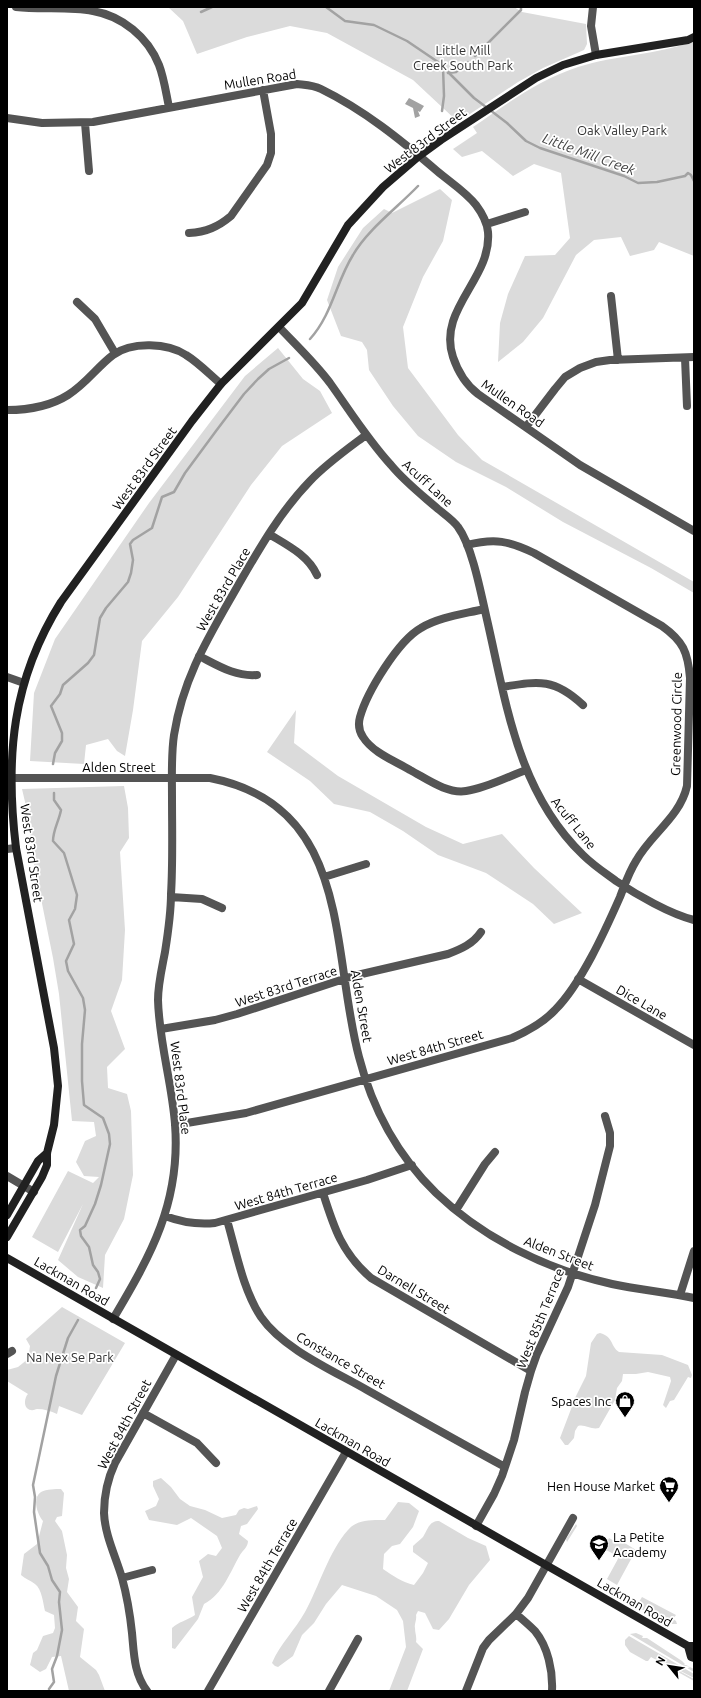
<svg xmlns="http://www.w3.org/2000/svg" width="701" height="1698" viewBox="0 0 701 1698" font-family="Ubuntu,sans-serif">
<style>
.green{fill:#dbdbdb}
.water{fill:#a2a2a2}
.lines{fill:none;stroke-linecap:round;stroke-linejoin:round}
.stream{stroke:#a2a2a2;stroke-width:2.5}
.street{stroke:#545454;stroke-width:8}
.secondary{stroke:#212121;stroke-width:8}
.labels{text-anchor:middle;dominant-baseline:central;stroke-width:3.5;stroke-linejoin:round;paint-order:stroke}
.park-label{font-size:13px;fill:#323232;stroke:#fff}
.street-label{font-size:13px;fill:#000;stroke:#fff}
.poi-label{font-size:13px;fill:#000;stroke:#fff;text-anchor:end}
.water-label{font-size:14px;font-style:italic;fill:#434343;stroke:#fff}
</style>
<rect width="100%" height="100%" fill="#fff"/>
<path class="green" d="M168,7h346l8,5 64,12 1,20 -3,6 -41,18 -25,14 -60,40 -45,-42 -86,-47 -37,-7 -43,11 -50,17 -14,-33z
M694,41v215l-35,-14 -5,8 -24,6 -9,-19 -27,3 -18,15 -33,63 -20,24 -25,20 2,-39 8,-29 17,-38 30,-1 15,-17 -9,-65 -27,-9 -21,12 -31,-25 -20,6 -9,-8 24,-16 -4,-6c34,-23 65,-47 105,-60 38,-12 79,-12 116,-26z
M440,189l12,11 -9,41 -20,36 -20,50 5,41 50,67 24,25 212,122v11l-43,-25 -88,-46 -57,-35 -50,-25 -38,-26 -25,-30 -24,-36 -2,-20 -5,-8 -21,-6 -14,-36 11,-33 25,-39 21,-19 8,4z
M278,348l25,31 17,12 12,22 -50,33 -31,39 -73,112 -36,44 -9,69 -8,46 -8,-5 -9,-12 -22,6 -2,19 -54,-3 4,-68 21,-54 94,-136 96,-127z
M296,710l-2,33 44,33 88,51 37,17 39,-10 32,34 48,45 -28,11 -21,-20 -47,-31 -48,-18 -35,-24 -33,-19 -36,-8 -24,-23 -43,-29z
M124,786l4,22 1,30 -9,14 5,78 -3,50 -11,31 14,38 -18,18 1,21 19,6 4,17 2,64 -9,44 -19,36 -2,33 -25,-11 -20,-17 25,-56 -25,48 -26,-15 36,-66 25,12 6,-6 -15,-1 -8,-14 9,-21 11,-5 -2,-14 -22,-1 -13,-127 -6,-36 -21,-104 -3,-35 -7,-30z
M62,1307l63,36 -43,72 -23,-9 -2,8c-6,-3 -13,-5 -20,-5 -2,0 -4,2 -6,1 -8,-1 -7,-12 -3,-16l-21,-13v-11l11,-3 10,-8 2,-13 -4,-7z
M600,1333c14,4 10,13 19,19l43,3 26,10 4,10 -1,3 -3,-1 -14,23 -4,1 -4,7 -3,-3 8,-24 -1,-4 -22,-5 -12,2h-13l-1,7 -5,7 -2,12 -16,28c-8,2 -14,-4 -21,-2l-3,5 -1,7 -6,7h-3l-5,-7 16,-42 10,-20 5,-33 6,-9z
M161,1478l10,9 9,12 10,7 15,4 17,8 14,-3 3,-5 5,-2 4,1 9,-3 1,3 -11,15 -6,2 -2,8 9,7c0,6 -5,9 -8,14 -10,17 -17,39 -36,49l-6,15 -23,30 -3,-1v-20c6,-6 16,-8 23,-13l-3,-18 11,-20 -4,-16 9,-7 8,2 6,-8 -5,-12 -26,-18 -14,7 -28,-5 -4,-9 11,-5 3,-7 -6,-13v-5z
M61,1489l3,4 -2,23 -5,1 -2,4 7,10 5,24 -1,13 3,11 -2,13 11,15 -2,14 8,8 -4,28 16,13 3,5 6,16h-36l-8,-35 -9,1 -6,12 -6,3 -10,-7 3,-12 4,-3 6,-14 10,-3 2,-5 -1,-13 -9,-4c-2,-8 -3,-22 -10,-27 -5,-4 -10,-5 -14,-9l3,-21 13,-10 6,-23c-6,-7 -11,-23 -2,-29 6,-3 14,-3 20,-3z
M398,1502l11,1 10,8 -6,16 -13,17 -8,2 -8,8 -1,15c10,7 19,13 31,16l9,-12 5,-10 -15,-11v-6c3,-3 7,-6 10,-9 5,-8 6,-16 16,-16l29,17 18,8 4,14 -21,25 -20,34 -10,11 -6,-1 -8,-16 -7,-2 -2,4c1,5 -2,9 -1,13 0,5 2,9 1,14l7,7 -16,42h-18l17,-44 -3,-26 -6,-11 -21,-14 -34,-11 -16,19 -12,19 -12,12 -9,21 -15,11 -3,-1 -3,-3c8,-19 23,-33 33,-51 14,-25 24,-61 43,-82 9,-11 24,-10 37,-10z
M576,1524l1,2 -10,16 -1,-3z
M601,1538l6,4 2,-4 9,5 2,-3 16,10 -19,35 -10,-6 12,-22 -22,-12z
M642,1597l34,18 -3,4 3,2 1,3h-5l-33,-16v-6z
M636,1633l7,3 -1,2h5l35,23 3,3 -1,1h2l8,4v3l-64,-38z
M629,1636l65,38v4l-33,-17 33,18v2l-43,-24 -3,4h-2l-16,-9 -5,-7v-5z"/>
<path class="water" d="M409,98l15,8 -4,6 -2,-1 2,5 -5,2 -2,-10 -8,-4z"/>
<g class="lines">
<path class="stream" d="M326,7l19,14 29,4 33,16 31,21 36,36 12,9
M201,12l11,-5
M475,56l46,-46v-3
M448,73l8,-1 12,-10
M490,110l17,13 19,18 14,7 84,28 14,7 19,-1 28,-6 3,-3 3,2 3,6
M442,111l2,-15 -1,-29
M310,339c22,-24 26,-57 43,-84 14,-25 45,-48 65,-69
M53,764l2,-11 7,-12v-8l-11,-27 9,-12 3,-9 25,-22 6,-8 6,-37 6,-10 22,-26 3,-9 2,-13 -3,-16 3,-4 19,-12 10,-31 12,-5 11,-19 31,-42 28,-37 14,-15 11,-10 20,-11
M54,793v7l7,10c-2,11 -8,20 -8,31l11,12 13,42 -2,14 -6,11 5,24 -8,17 2,10 15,27 2,12 -3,34v37l2,24 19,13 6,16 1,10 -9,41 -6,19 -10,22 -5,4 1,6 8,11 4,18 5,7 2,7 -4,9
M49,1689l5,-7 -2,-13 5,-13 5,-26 -3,-28 1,-10 -8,-12 -4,-14 -8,-13 -6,-41 1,-15 -2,-12 23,-109 12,-38 10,-18"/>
<path class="street" d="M16,7c25,3 52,-1 77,4 29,5 55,26 66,54 5,13 7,28 10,42
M593,7l-2,19 5,29
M7,118l35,5 51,-1 204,-38c8,1 16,1 24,5 43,21 80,51 116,82 13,11 29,21 39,34 6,8 11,17 12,27 4,47 -51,77 -35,125 5,15 12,27 25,37l102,71 114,66
M85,123l4,48
M487,224l38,-12
M189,233c17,-1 29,-6 42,-17l36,-51 4,-12v-19l-8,-44
M611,296l7,64
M77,302l18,17 20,34
M279,327c17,18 36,36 51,56 20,28 38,57 61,82 14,17 31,30 47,44 6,5 15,11 20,18 15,20 24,72 30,97 19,84 31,169 95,231 10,10 22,18 33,26 21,14 54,33 78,39
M685,358l2,48
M7,410c22,0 42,-3 61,-15 18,-11 29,-28 45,-40 19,-14 55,-12 73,0 13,8 24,20 35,29
M526,427l29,-38 10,-12 15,-9 16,-6 14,-2 84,-3
M269,534c18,11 39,21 48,41
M484,609c-20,5 -45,8 -63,19 -23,13 -54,64 -61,89 -2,7 -1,14 3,20 10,16 32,24 47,33 17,9 37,24 56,21 21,-3 41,-14 60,-21
M199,656c18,9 36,21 58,19
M7,677l17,6
M502,687c37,-6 52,-9 81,18
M12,778h198c143,28 120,171 149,279 13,51 39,99 77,136 48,46 112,77 176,91 27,6 55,8 82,14
M7,849l9,-1
M324,877l42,-13
M171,897l31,2 20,9
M578,979l116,66
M161,1029l54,-9 22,-6 116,-38 95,-22c13,-5 25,-10 33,-22
M175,1125l71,-12 266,-75c16,-7 31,-15 43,-28 26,-26 50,-79 65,-113 5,-13 9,-25 16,-36 15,-27 44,-44 51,-75l3,-108c-2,-26 -7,-37 -28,-52l-128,-73c-25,-12 -39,-15 -67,-8
M7,1176l27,16
M323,1193c11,35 19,60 48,85l160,93
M456,1210l29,-46 10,-12
M165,1216c16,6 32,9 50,7l152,-43 45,-15
M227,1220c9,31 16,70 34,97 22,32 73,54 106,73 46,26 92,52 138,77
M680,1295l14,-44
M113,1319c38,-64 68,-117 62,-195 -3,-41 -16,-82 -17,-124 0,-16 4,-32 7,-48 3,-19 6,-39 6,-58 2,-32 1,-64 1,-97 0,-20 -1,-42 2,-62 9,-57 34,-97 62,-146 22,-38 43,-76 74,-108 16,-17 36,-31 56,-46
M7,1354l5,-3
M143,1413l54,30 19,20
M476,1526l18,-32 8,-18 12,-36 11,-48 6,-21 6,-17 31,-67 27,-82 15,-59v-13l-5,-17
M122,1578l30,-8
M516,1614c6,5 13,11 19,17 13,16 18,40 17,60
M147,1691c-13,-17 -13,-37 -15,-58 -2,-19 -5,-37 -10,-55 -6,-21 -17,-42 -18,-65 0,-17 4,-35 11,-50l61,-108
M208,1691l138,-239
M329,1691l29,-52
M466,1691l17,-43 6,-8 27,-26 12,-16 45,-80"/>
<path class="secondary" d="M7,1215l31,-54 9,-8
M7,1237l35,-60 5,-12v-12l7,-28 4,-39 -4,-38 -38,-200c-11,-91 -4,-168 45,-246l131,-181 29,-37 81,-81 46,-78 35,-38 36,-31 22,-16 95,-62 27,-13 33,-10 92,-15 6,-3
M7,1258l681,388h6
M688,1646l3,11 3,1"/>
</g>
<defs>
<g id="shop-pin" transform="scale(1)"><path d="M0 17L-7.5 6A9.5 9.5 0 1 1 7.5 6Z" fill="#000" stroke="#fff"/><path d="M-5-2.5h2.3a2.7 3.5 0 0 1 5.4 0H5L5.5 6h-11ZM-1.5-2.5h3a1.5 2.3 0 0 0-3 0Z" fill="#fff"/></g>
<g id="supermarket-pin" transform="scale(1)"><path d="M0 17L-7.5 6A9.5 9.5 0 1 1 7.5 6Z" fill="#000" stroke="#fff"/><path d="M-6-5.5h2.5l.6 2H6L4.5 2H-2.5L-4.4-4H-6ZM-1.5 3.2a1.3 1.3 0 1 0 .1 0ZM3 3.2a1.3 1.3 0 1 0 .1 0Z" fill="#fff"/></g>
<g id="school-pin" transform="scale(1)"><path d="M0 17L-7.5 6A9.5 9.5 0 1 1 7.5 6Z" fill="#000" stroke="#fff"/><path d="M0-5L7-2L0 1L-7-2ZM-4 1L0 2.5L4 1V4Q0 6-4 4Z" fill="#fff"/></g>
</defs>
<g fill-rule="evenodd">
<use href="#shop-pin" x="625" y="1401"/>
<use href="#supermarket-pin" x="669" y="1486"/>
<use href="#school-pin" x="599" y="1544"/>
</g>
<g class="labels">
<g class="park-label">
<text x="463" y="50">Little Mill<tspan x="463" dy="15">Creek South Park</tspan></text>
<text x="622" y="130">Oak Valley Park</text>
<text x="70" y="1357">Na Nex Se Park</text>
</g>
<g class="street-label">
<text transform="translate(260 79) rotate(-9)">Mullen Road</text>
<text transform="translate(425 140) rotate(-37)">West 83rd Street</text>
<text transform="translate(513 403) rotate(35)">Mullen Road</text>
<text transform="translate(144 468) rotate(-54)">West 83rd Street</text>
<text transform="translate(428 483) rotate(42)">Acuff Lane</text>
<text transform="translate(223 589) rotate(-60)">West 83rd Place</text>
<text transform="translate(676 724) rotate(-89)">Greenwood Circle</text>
<text x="119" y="767">Alden Street</text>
<text transform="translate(574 823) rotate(51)">Acuff Lane</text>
<text transform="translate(32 853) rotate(82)">West 83rd Street</text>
<text transform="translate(286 986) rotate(-18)">West 83rd Terrace</text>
<text transform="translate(642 1002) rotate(30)">Dice Lane</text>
<text transform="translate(362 1006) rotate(80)">Alden Street</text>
<text transform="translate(435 1047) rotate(-16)">West 84th Street</text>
<text transform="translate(181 1088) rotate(83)">West 83rd Place</text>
<text transform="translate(286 1191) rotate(-16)">West 84th Terrace</text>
<text transform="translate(559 1253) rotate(21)">Alden Street</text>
<text transform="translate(72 1281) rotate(30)">Lackman Road</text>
<text transform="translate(414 1289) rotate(31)">Darnell Street</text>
<text transform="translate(540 1318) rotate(-68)">West 85th Terrace</text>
<text transform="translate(341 1360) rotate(30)">Constance Street</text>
<text transform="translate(124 1424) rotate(-62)">West 84th Street</text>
<text transform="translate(353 1442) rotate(30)">Lackman Road</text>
<text transform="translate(267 1565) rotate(-60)">West 84th Terrace</text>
<text transform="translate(635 1602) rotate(30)">Lackman Road</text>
</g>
<g class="poi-label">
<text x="611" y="1401">Spaces Inc</text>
<text x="655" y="1486">Hen House Market</text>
<text x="613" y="1537" text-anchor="start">La Petite<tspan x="613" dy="15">Academy</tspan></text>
</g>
<g class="water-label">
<text transform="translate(589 154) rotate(20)">Little Mill Creek</text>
</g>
</g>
<rect width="701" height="1698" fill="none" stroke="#000000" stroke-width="16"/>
<g transform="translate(669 1666) rotate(300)" stroke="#ffffff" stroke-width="3" paint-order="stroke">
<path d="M0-3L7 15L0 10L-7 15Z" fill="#000000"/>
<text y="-6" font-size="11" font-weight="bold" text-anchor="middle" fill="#000000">N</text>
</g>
</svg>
